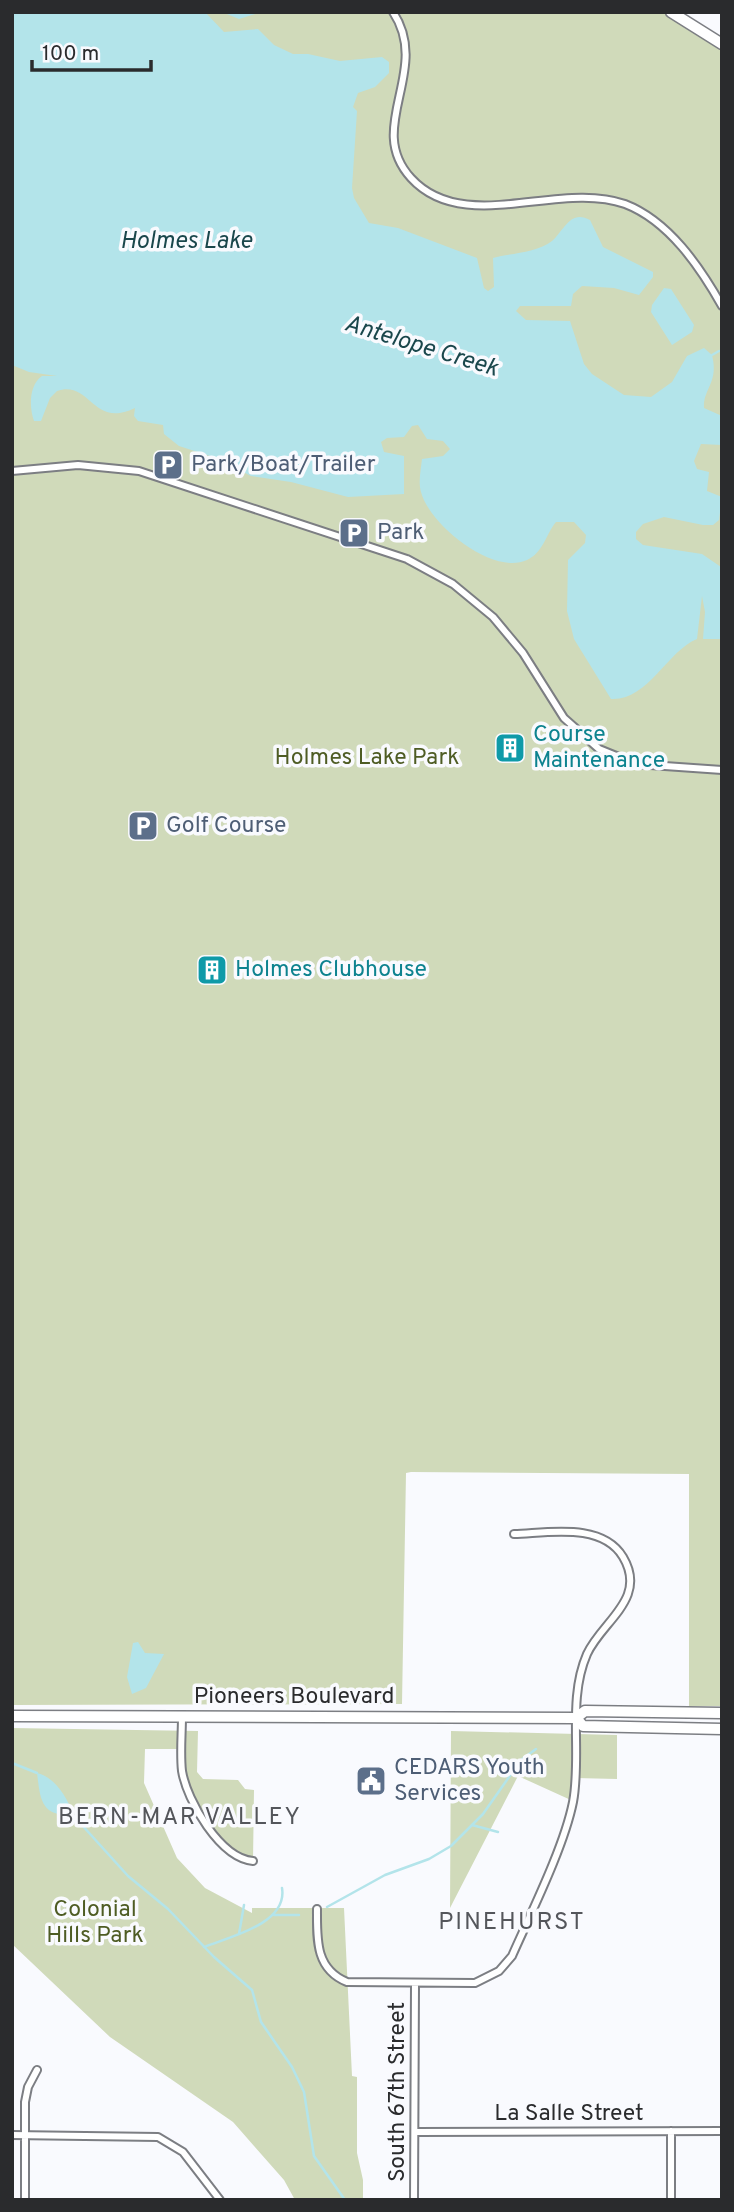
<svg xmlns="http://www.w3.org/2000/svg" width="734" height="2212" viewBox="0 0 734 2212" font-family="Overpass,sans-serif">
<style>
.green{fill:#d0daba}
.water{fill:#b3e4ea}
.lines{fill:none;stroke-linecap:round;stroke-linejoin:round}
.stream{stroke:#b3e4ea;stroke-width:2.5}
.minor-casing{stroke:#7c7e83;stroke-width:10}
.secondary-casing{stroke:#7c7e83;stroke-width:13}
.minor{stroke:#fff;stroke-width:6}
.secondary{stroke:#fff;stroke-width:10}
.labels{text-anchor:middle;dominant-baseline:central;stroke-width:7;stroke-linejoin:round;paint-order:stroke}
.service-label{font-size:23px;fill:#4e5e75;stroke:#f9fafe;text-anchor:start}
.culture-label{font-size:23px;fill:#0d838f;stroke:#f9fafe;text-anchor:start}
.park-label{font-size:23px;fill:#4e5c24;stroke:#f9fafe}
.street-label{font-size:23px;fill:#2a2b2d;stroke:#f9fafe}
.water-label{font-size:24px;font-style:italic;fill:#1a474c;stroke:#f9fafe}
.neighbourhood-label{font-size:24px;letter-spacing:2px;fill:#54565b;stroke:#f9fafe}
</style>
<rect width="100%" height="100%" fill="#f9fafe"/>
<path class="green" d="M12,12h659l51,32v1662h-33v-232l-278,-2 -5,1 -4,231 -390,1z
M12,1728l186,3 -1,41 6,7 35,1 7,9 9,1 -1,71 -35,-18 -32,-58 -4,-36h-37l-1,34 33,75 28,30 47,25v-5h92l8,168 5,1v76l6,27v20h-68l-11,-20 -51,-58 -123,-85 -98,-93z
M451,1731l166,4v44l-42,-1 -2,23 -55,-25 -68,132z"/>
<path class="water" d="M12,12h193l19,20 34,-3 16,16 19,9h15l32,7 42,-4 7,5v11l-14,14 -17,6 -5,14 4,4 -5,77 2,10 15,25 29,5 79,30 7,30 4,3 6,-4 -1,-29c18,-5 44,-5 59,-17 12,-10 18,-32 38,-21l13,27 50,25v5l-14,18 -25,-7 -32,-2 -9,8 -2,12h-51l-4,5 10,9 44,1 14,43 8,10 32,21 27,2 21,-15 15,-26 17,-8 8,7c7,28 -9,33 -8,53l18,8v29l-21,-1 -7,17 3,8 12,3 -2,19 15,6 -3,23 -6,5h-10l-39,-8 -21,7 -7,8v7l7,6 59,9 19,13 1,72h-19l2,-27 -3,-16 -5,43c-30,12 -49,62 -86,60l-37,-60 -7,-28 1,-51 17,-17 1,-8 -12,-13h-18c-10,12 -13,31 -29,38 -35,16 -98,-36 -106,-68 -3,-10 0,-23 1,-33l21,-3 7,-7 -7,-8 -16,-2 -9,-14 -6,1 -8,11 -17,1 -6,4 3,10 20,4v38l-56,3 -57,-15 -40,-6 -35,-18 -37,-12 -15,-12 -1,-9 -25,-4 -4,-5 1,-8c-43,21 -44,-28 -78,-17l-7,7 -9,23h-7c-5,-14 -5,-36 8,-45h15l-28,-4 -17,-7z
M222,12h35l1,1 -19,6z
M664,288l7,1 23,36 -2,7 -20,13 -21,-33 1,-7z
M138,1642l7,11 19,1 -18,34 -14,6 -5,-17 6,-34z
M37,1773c16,3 32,25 35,41 -32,4 -32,-18 -35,-41z"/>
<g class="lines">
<path class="stream" d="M712,355l7,-4
M12,1763l25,10
M72,1814l56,62 40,33 46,48 38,33 9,32 31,45 12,25 10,64 31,44
M472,1825l26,7
M327,1907l58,-32 44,-16 22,-13 32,-32 38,-54 15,-11
M274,1915h25
M239,1934l5,-29
M204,1947c25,-10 84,-23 78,-59"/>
<g class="minor-casing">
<path id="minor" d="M393,12c39,59 -29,115 18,166 53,58 148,2 214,26 44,17 75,63 97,102
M12,471l66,-6 61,6 268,88 46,25 40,33 30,36 41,65 35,31 37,15 86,6
M182,1716c0,18 -2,37 0,55 5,30 38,87 71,90
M317,1909c0,30 -2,60 30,73l128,1 24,-12 13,-15c19,-43 52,-109 61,-154 9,-48 -6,-102 14,-148 15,-33 61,-55 36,-97 -21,-35 -75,-24 -109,-23
M671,2131v69
M416,2132l306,-1
M12,2135l146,2 25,15 37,48
M25,2200v-98l3,-15 9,-17
M414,2200l1,-215"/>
</g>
<g class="secondary-casing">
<path id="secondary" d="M671,12l51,32
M12,1716l564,2 9,-7 137,2
M576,1718l7,8 139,3"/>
</g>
<use href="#minor" class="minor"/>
<use href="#secondary" class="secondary"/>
</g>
<defs>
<g id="parking-square" transform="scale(1.575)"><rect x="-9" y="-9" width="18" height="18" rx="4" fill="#5c6f8a" stroke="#f9fafe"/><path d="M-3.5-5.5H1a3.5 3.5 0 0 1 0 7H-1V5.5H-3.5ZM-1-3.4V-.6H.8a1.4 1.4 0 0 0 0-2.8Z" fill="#fff"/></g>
<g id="building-square" transform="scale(1.575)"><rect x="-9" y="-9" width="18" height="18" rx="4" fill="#0f9aa8" stroke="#f9fafe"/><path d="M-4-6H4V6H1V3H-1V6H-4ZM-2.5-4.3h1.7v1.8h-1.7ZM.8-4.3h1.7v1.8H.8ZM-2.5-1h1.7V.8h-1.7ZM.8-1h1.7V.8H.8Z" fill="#fff"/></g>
<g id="civic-square" transform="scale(1.575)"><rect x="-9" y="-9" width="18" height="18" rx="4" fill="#5c6f8a" stroke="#f9fafe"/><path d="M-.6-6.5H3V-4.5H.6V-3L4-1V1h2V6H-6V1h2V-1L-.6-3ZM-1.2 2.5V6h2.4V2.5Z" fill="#fff"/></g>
</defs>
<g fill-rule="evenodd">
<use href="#parking-square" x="168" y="465"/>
<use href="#parking-square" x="354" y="533"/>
<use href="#building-square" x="510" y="748"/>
<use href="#parking-square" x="143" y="826"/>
<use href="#building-square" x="212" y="970"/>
<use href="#civic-square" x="371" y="1781"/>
</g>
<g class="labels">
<g class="service-label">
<text x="191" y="465">Park/Boat/Trailer</text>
<text x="377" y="533">Park</text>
<text x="166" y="826">Golf Course</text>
<text x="394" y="1768">CEDARS Youth<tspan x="394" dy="26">Services</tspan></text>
</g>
<g class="culture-label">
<text x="533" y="735">Course<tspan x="533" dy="26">Maintenance</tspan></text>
<text x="235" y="970">Holmes Clubhouse</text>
</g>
<g class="park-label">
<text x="367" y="758">Holmes Lake Park</text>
<text x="95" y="1910">Colonial<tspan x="95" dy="26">Hills Park</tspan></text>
</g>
<g class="street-label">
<text x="294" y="1697">Pioneers Boulevard</text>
<text transform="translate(398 2092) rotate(-90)">South 67th Street</text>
<text x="569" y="2114">La Salle Street</text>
</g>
<g class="water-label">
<text x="186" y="242">Holmes Lake</text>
<text transform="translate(421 347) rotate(17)">Antelope Creek</text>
</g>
<g class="neighbourhood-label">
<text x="180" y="1818">BERN-MAR VALLEY</text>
<text x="512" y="1923">PINEHURST</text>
</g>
</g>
<rect width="734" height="2212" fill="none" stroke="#2a2b2d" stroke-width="28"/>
<path d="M32 60v10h119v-10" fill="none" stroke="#2a2b2d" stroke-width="3.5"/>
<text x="42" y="60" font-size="21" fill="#2a2b2d" stroke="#f9fafe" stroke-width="5" paint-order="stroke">100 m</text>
</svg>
